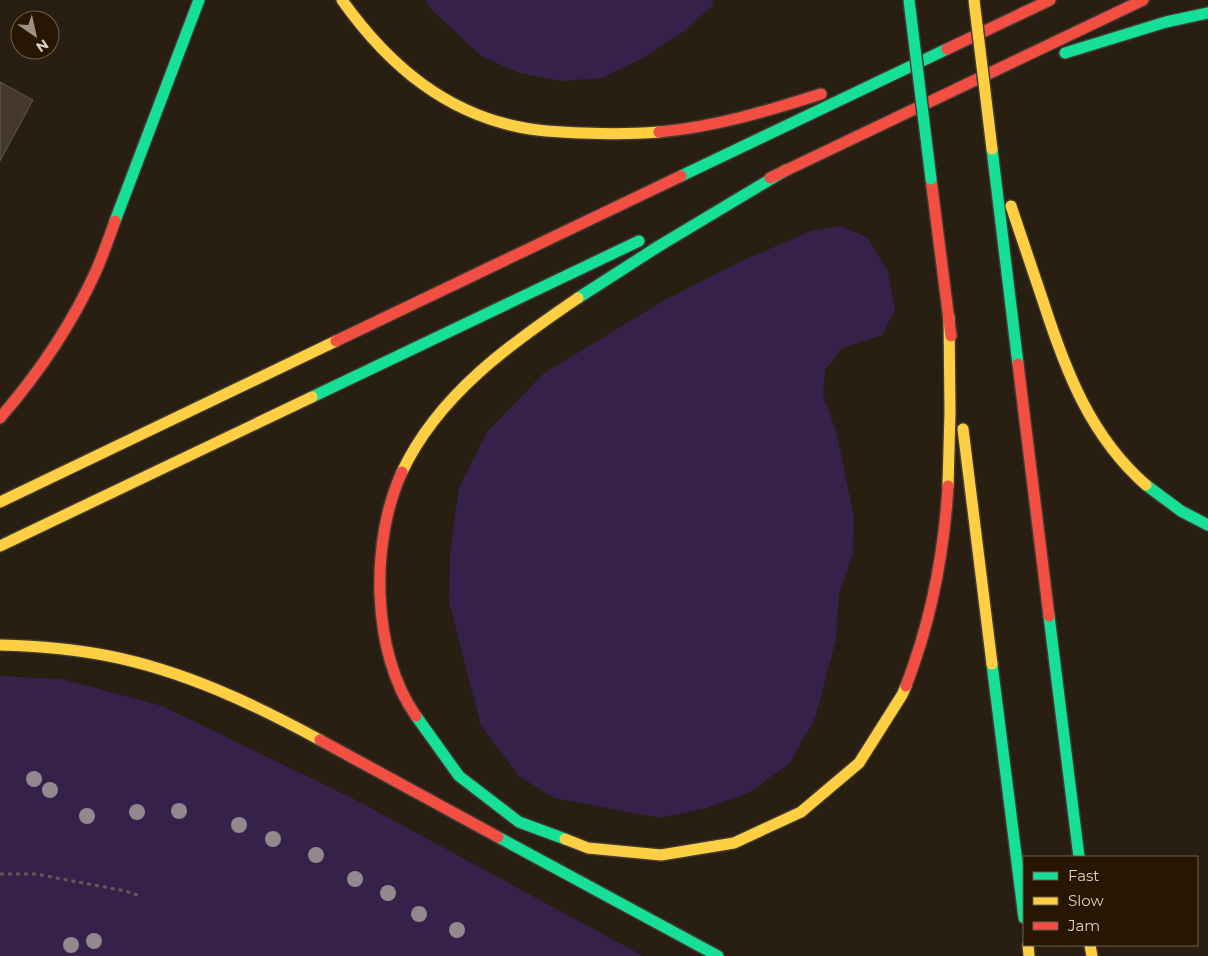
<svg xmlns="http://www.w3.org/2000/svg" width="1208" height="956" viewBox="0 0 1208 956" font-family="Montserrat,sans-serif">
<style>
.green{fill:#36214b}
.building{fill:#44392a;stroke:#61584d}
.lines{fill:none;stroke-linecap:round;stroke-linejoin:round}
.fast-casing{stroke:#423a31;stroke-width:14}
.slow-casing{stroke:#423a31;stroke-width:14}
.jam-casing{stroke:#423a31;stroke-width:14}
.path{stroke:#625a51;stroke-width:3;stroke-dasharray:4 4;stroke-linecap:butt}
.fast{stroke:#16e098;stroke-width:11}
.slow{stroke:#ffcf43;stroke-width:11}
.jam{stroke:#f24e42;stroke-width:11}
.fast-bridge-casing{stroke:#423a31;stroke-width:14;stroke-linecap:butt}
.slow-bridge-casing{stroke:#423a31;stroke-width:14;stroke-linecap:butt}
.fast-bridge{stroke:#16e098;stroke-width:11}
.slow-bridge{stroke:#ffcf43;stroke-width:11}
.tree{fill:#91898d}
</style>
<rect width="100%" height="100%" fill="#281e11"/>
<path class="green" d="M426,0h287v5l-29,26 -41,27 -41,20 -42,3 -40,-8 -39,-17 -51,-48z
M841,226l27,12 20,34 7,38 -13,25 -40,13 -17,22 -2,24 14,41 17,82 -1,35 -14,43 -3,45 -21,78 -26,46 -41,29 -42,15 -46,10 -106,-20 -35,-22 -38,-50 -32,-124 1,-50 9,-64 28,-56 56,-58 120,-73 74,-38 74,-32z
M0,676l62,3 100,27 192,93 289,157h-643z"/>
<path class="building" d="M0,82l33,18 -33,61z"/>
<g class="lines">
<g class="fast-casing">
<path id="fast" d="M1065,53l101,-31 42,-9
M992,149l26,215
M681,176l266,-127
M115,221l84,-221
M578,298l81,-52 127,-76
M312,397l327,-156
M1146,485l35,26 27,14
M1049,616l30,241
M992,664l32,254
M416,716l43,60 60,46 46,17
M498,837l220,119"/>
</g>
<g class="slow-casing">
<path id="slow" d="M342,0c47,66 106,116 188,129 18,3 35,3 53,4 26,1 51,1 76,-1
M1011,206c11,33 22,65 33,98 22,68 47,133 102,181
M963,429l29,235
M402,472c36,-77 108,-128 176,-174
M948,486l2,-74 -1,-95
M0,502l336,-161
M0,546l312,-149
M0,645c37,1 73,4 109,11 75,15 145,48 211,84
M565,839l23,9 73,7 73,-12 67,-31 58,-49 43,-68 4,-9
M1028,945l1,11
M1090,945l2,11"/>
</g>
<g class="jam-casing">
<path id="jam" d="M947,49l103,-49
M659,132c55,-5 109,-21 162,-38
M770,178l373,-178
M931,179l20,157
M336,341l345,-165
M1018,364l31,252
M0,418c38,-44 72,-94 96,-147 7,-16 13,-33 19,-50
M402,472c-32,69 -31,181 14,244
M906,686c25,-65 38,-131 42,-200
M320,740l178,97"/>
</g>
<path class="path" d="M0,874h36l89,17 16,5"/>
<use href="#fast" class="fast"/>
<use href="#slow" class="slow"/>
<use href="#jam" class="jam"/>
<g class="fast-bridge-casing">
<path id="fast-bridge" d="M909,0l22,179"/>
</g>
<g class="slow-bridge-casing">
<path id="slow-bridge" d="M974,0l18,149"/>
</g>
<use href="#fast-bridge" class="fast-bridge"/>
<use href="#slow-bridge" class="slow-bridge"/>
</g>
<g class="tree">
<circle cx="34" cy="779" r="8"/>
<circle cx="50" cy="790" r="8"/>
<circle cx="179" cy="811" r="8"/>
<circle cx="137" cy="812" r="8"/>
<circle cx="87" cy="816" r="8"/>
<circle cx="239" cy="825" r="8"/>
<circle cx="273" cy="839" r="8"/>
<circle cx="316" cy="855" r="8"/>
<circle cx="355" cy="879" r="8"/>
<circle cx="388" cy="893" r="8"/>
<circle cx="419" cy="914" r="8"/>
<circle cx="457" cy="930" r="8"/>
<circle cx="94" cy="941" r="8"/>
<circle cx="71" cy="945" r="8"/>
</g>
<rect x="1023" y="856" width="175" height="90" fill="#271601" stroke="#6f604f"/>
<rect x="1033" y="872" width="25" height="8" fill="#16e098" stroke="#6f604f"/>
<text x="1068" y="881" font-size="15" fill="#dcd0c3">Fast</text>
<rect x="1033" y="897" width="25" height="8" fill="#ffcf43" stroke="#6f604f"/>
<text x="1068" y="906" font-size="15" fill="#dcd0c3">Slow</text>
<rect x="1033" y="922" width="25" height="8" fill="#f24e42" stroke="#6f604f"/>
<text x="1068" y="931" font-size="15" fill="#dcd0c3">Jam</text>
<g transform="translate(35 35) rotate(146)"><circle r="24" fill="#271601" stroke="#6f604f"/>
<path d="M0-4L9 19L0 12L-9 19Z" fill="#9d9285"/>
<text y="-8" font-size="14" font-weight="bold" text-anchor="middle" fill="#dcd0c3">N</text>
</g>
</svg>
